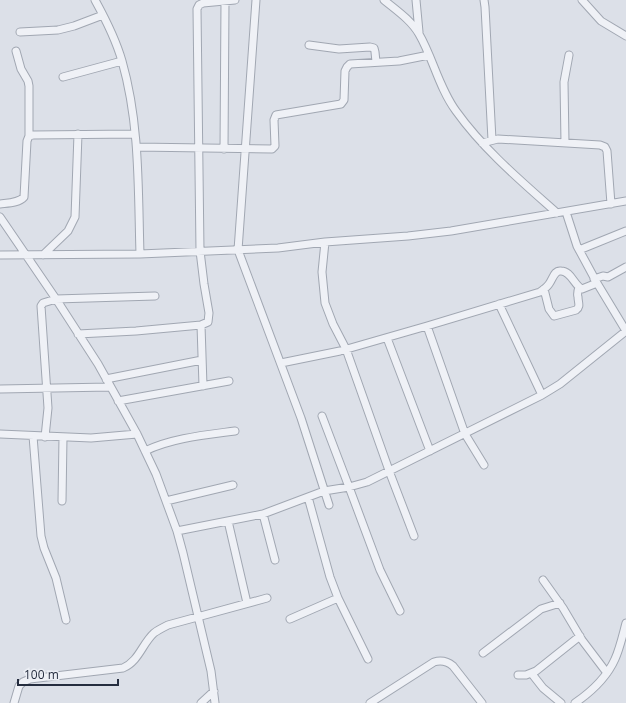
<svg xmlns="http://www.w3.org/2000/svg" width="626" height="703" viewBox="0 0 626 703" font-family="'Open Sans',sans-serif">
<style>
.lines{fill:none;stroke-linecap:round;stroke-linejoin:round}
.minor-casing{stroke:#a1a7b2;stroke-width:9}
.minor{stroke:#eff1f6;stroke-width:7}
</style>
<rect width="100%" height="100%" fill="#dce0e8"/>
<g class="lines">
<g class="minor-casing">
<path id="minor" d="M95,0c11,20 21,40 27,61 18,63 16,128 18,193
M256,0l-18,250 63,168 28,87
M384,0c12,10 27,20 35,34 14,24 20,54 37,77 28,39 65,70 101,102
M416,0l3,32
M484,0l1,7 7,133
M582,0l19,21 25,15
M20,32l38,-2 16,-4 29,-11
M309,45l30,4 31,-2 4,1 1,4 1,10
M16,51l5,18 7,12 1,5v50
M63,77l59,-16
M482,143l16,-4 102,6 5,2 2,4 4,53
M565,143l-1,-61 5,-27
M137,147l135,2 3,-3 -1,-26 2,-5 65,-11 3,-4 1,-29 2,-4 3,-3 49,-3 30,-6
M224,149l1,-148
M0,204c8,-1 19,-1 24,-7l3,-56 2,-5 4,-1 102,-1
M0,217l56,82 42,65 39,70 19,40 21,57 6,22 28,118 4,32
M325,242l-3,30 3,31 8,21 13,25 45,127 23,60
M579,250l47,-19
M0,255l140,-1 138,-6 47,-6 83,-6 43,-5 175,-30
M43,255l25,-24 7,-14 3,-83
M594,279l9,-3 5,1 18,-10
M597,283l29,48
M544,289l5,20 5,7 22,-6c5,-4 2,-7 2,-13 -1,-3 0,-7 1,-10
M201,325l2,61
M427,326l38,108 19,31
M78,334l58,-3 65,-6 7,-3 1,-9 -5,-29 -4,-33 -3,-242 2,-4 4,-2 32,-3
M387,338l43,113
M281,363l59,-12 87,-25 113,-34c3,-2 7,-5 9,-8 4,-5 5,-14 12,-13 10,0 13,14 21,18l15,-6 -20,-37 -11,-34
M106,379l96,-19
M0,389l110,-2
M542,395l18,-11 66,-53
M118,401l111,-20
M322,416l27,71 18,-5 175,-87 -43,-91
M0,434l91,4 46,-4
M33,436l8,100 3,12 12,30 10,42
M45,437l3,-29 -7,-102 2,-3 13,-4 99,-3
M145,451c27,-13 60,-16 90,-20
M308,497l22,80 8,21 30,61
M62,501l1,-64
M166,501l67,-16
M263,514l12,46
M228,521l19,82
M177,531l86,-17 61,-23 25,-4 31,83 20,41
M543,580l20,28 19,32 25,33
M290,619l48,-21
M483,653l58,-44 19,-6
M532,674l11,14 18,15
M518,675h8l10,-4 44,-35
M14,703l5,-17 4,-4 7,-3 93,-11c16,-7 19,-24 31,-35 4,-3 10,-6 14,-8l99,-27
M201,703l13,-12
M370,703l64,-41c7,-2 13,-1 19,4l29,37
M575,703c16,-11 32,-26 40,-44 5,-11 8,-25 11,-36"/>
</g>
<use href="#minor" class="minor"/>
</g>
<path d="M18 679v6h100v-6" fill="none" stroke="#252d3f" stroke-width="2"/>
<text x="24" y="679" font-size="12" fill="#252d3f" stroke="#eceff5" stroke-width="3" paint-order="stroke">100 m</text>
</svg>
